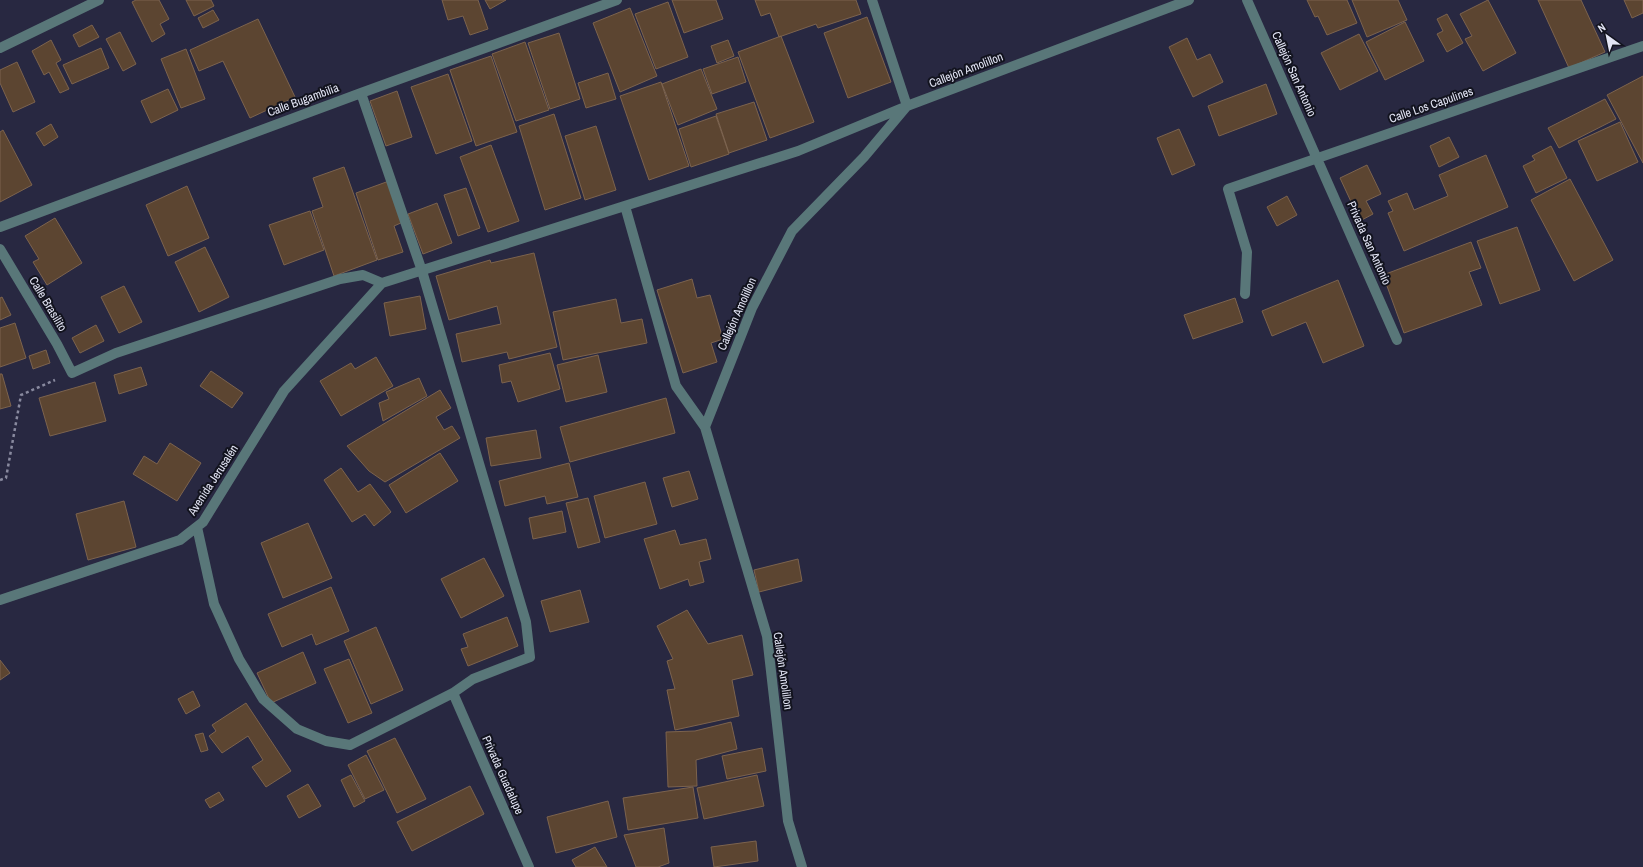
<svg xmlns="http://www.w3.org/2000/svg" width="1643" height="867" viewBox="0 0 1643 867" font-family="'Archivo Narrow',sans-serif">
<style>
.building{fill:#5c4531;stroke:#7c634e}
.lines{fill:none;stroke-linecap:round;stroke-linejoin:round}
.path{stroke:#898a9f;stroke-width:2.5;stroke-dasharray:3 3;stroke-linecap:butt}
.minor{stroke:#597779;stroke-width:10}
.labels{text-anchor:middle;dominant-baseline:central;stroke-width:4;stroke-linejoin:round;paint-order:stroke}
.street-label{font-size:12px;fill:#e3e5f5;stroke:#12131e}
</style>
<rect width="100%" height="100%" fill="#282841"/>
<path class="building" d="M136,0h23l10,19 -9,5 5,10 -13,8 -20,-40z
M186,0h25l3,6 -20,10z
M442,0h36l10,29 -18,6 -7,-19 -15,4z
M485,0h21l-16,9z
M672,0h44l7,19 -39,14z
M755,0h101l5,14 -43,14 -2,-4 -37,13 -9,-24 -9,3z
M1307,0h40l10,23 -30,12 -9,-19 -3,1z
M1352,0h46l9,20 -40,17z
M1488,0l28,53 -33,18 -18,-32 7,-3 -12,-22z
M1538,0h43l24,52 -36,16z
M1624,0h19v13l-11,5z
M668,2l20,55 -32,12 -21,-55z
M630,8l27,68 -37,16 -27,-69z
M213,10l6,10 -16,8 -5,-10z
M1447,14l16,29 -16,9 -10,-18 6,-3 -6,-12z
M867,17l24,65 -43,16 -24,-65z
M258,19l37,78 -45,21 -27,-57 -24,10 -9,-21z
M1405,22l19,39 -39,19 -19,-38z
M92,25l7,12 -20,10 -6,-12z
M120,32l16,32 -13,7 -17,-32z
M559,33l21,66 -30,10 -22,-66z
M1359,34l19,37 -38,19 -19,-37z
M781,36l33,86 -44,16 -32,-86z
M1187,38l10,22 13,-6 13,28 -30,15 -24,-50z
M51,40l10,20 -5,3 13,26 -9,4 -11,-21 -5,3 -12,-24z
M728,40l6,16 -17,7 -6,-17z
M525,42l24,68 -33,11 -24,-67z
M101,48l8,20 -37,16 -9,-19z
M186,49l19,50 -24,9 -20,-49z
M491,56l26,76 -41,14 -26,-76z
M738,57l8,25 -34,12 -9,-25z
M17,62l18,40 -22,10 -13,-29v-13z
M701,69l16,40 -39,16 -16,-41z
M608,73l8,26 -30,9 -8,-25z
M448,74l24,67 -36,13 -25,-67z
M1643,76v87l-36,-68z
M661,82l28,84 -40,14 -29,-84z
M1266,84l11,30 -58,22 -11,-30z
M168,89l10,21 -27,13 -10,-22z
M397,91l15,46 -26,9 -16,-45z
M1605,99l11,20 -57,29 -11,-20z
M754,102l13,38 -38,13 -13,-39z
M554,114l27,84 -36,12 -26,-84z
M716,116l13,38 -38,13 -12,-38z
M1620,122l18,40 -41,19 -19,-40z
M51,124l7,13 -14,9 -8,-13z
M596,126l20,64 -31,10 -20,-64z
M1179,129l16,36 -23,10 -15,-37z
M3,130l29,55 -32,17v-70z
M1449,137l10,20 -20,10 -9,-21z
M491,145l28,76 -31,11 -28,-75z
M1551,146l16,32 -31,15 -13,-27 12,-6 -3,-4z
M1486,155l22,52 -104,44 -16,-38 5,-2 -5,-10 19,-8 7,17 34,-14 -9,-21z
M1367,165l14,29 -15,7 7,13 -13,7 -20,-43z
M344,167l33,93 -43,16 -22,-65 11,-4 -10,-29z
M1570,179l43,81 -39,21 -43,-81z
M389,181l14,41 -9,4 9,26 -25,8 -22,-67z
M187,186l22,52 -41,18 -22,-51z
M466,188l14,40 -22,8 -14,-41z
M1287,196l10,19 -20,11 -10,-19z
M437,203l15,40 -29,11 -15,-40z
M310,211l14,39 -40,15 -15,-40z
M55,218l27,45 -35,22 -14,-23 6,-3 -14,-23z
M1517,227l23,63 -40,14 -23,-63z
M1471,242l10,26 -12,4 13,33 -78,28 -21,-58z
M205,247l24,50 -30,15 -24,-50z
M534,253l23,94 -48,12 -2,-7 -45,10 -6,-28 45,-10 -4,-18 -48,14 -13,-44 54,-16 1,3z
M692,279l5,19 13,-3 13,44 -12,4 6,19 -34,11 -26,-83z
M1338,280l26,66 -41,17 -17,-41 -34,14 -10,-25z
M124,286l18,36 -23,11 -18,-36z
M420,296l6,33 -36,7 -6,-33z
M2,297l9,18 -11,5v-22z
M1235,298l8,24 -50,17 -9,-24z
M616,299l5,24 21,-4 5,24 -84,17 -10,-48z
M15,323l11,35 -26,9v-39z
M96,325l8,16 -24,12 -8,-15z
M46,350l4,13 -17,6 -4,-13z
M550,353l10,36 -42,13 -7,-21 -9,2 -3,-18z
M598,355l9,37 -41,10 -9,-37z
M376,357l17,29 -52,30 -21,-35 31,-18 4,6z
M141,367l6,18 -28,9 -5,-19z
M211,371l32,22 -11,15 -32,-22z
M0,374h2l9,32 -11,3z
M419,378l8,18 -44,25 -4,-18 10,-4 -3,-7z
M95,382l11,39 -56,15 -11,-38z
M440,390l11,18 -15,9 8,13 8,-4 8,12 -75,44 -16,-11 -22,-25z
M666,398l9,35 -105,29 -10,-35z
M536,430l5,28 -50,8 -5,-28z
M170,443l31,20 -24,38 -44,-27 11,-18 13,8z
M440,453l18,28 -52,32 -17,-28z
M569,463l9,34 -31,7 -2,-8 -40,10 -6,-25z
M341,468l17,24 12,-8 21,28 -17,14 -9,-12 -13,8 -28,-42z
M689,471l9,28 -26,8 -9,-29z
M645,482l12,42 -52,14 -11,-42z
M588,498l12,44 -22,6 -12,-45z
M124,501l12,46 -48,13 -12,-46z
M562,511l4,21 -33,7 -4,-21z
M308,523l24,55 -49,20 -22,-55z
M675,530l5,15 26,-6 5,20 -12,3 5,20 -14,4 -2,-7 -28,10 -16,-50z
M484,558l20,38 -43,22 -20,-39z
M798,559l4,22 -43,11 -5,-22z
M331,587l18,44 -33,14 -4,-11 -30,13 -14,-33z
M580,590l9,32 -39,10 -9,-31z
M687,610l21,34 34,-9 11,40 -21,5 7,36 -64,14 -8,-40 8,-1 -8,-28 6,-2 -16,-33z
M507,617l11,29 -50,20 -7,-17 7,-2 -5,-13z
M376,627l27,63 -32,14 -27,-63z
M303,652l13,31 -45,20 -14,-30z
M349,659l23,54 -24,10 -24,-54z
M0,660l10,13 -10,7z
M193,691l7,15 -14,8 -8,-15z
M246,703l45,68 -25,16 -14,-20 11,-7 -15,-24 -26,17 -13,-17 7,-5 -4,-6z
M731,722l6,27 -41,11 1,26 -29,1 -2,-55 29,-1z
M203,733l5,17 -7,2 -6,-17z
M395,738l31,61 -29,14 -30,-62z
M762,748l4,23 -39,8 -5,-23z
M366,755l18,35 -19,9 -17,-34z
M351,775l14,26 -11,6 -13,-27z
M757,775l7,31 -60,13 -7,-31z
M308,784l13,22 -22,12 -12,-22z
M470,786l14,28 -72,37 -15,-29z
M693,787l5,31 -70,12 -5,-32z
M219,792l5,8 -14,8 -5,-8z
M608,801l9,36 -61,16 -9,-36z
M664,828l5,35 -11,4h-22l-12,-32z
M756,841l2,20 -44,6 -3,-20z
M595,847l12,20h-31l-4,-7z"/>
<g class="lines">
<path class="path" d="M0,480l6,-2 15,-83 34,-15"/>
<path class="minor" d="M872,0l35,106
M1247,0l150,340
M0,48l99,-48
M625,206l51,180 29,41
M0,227l361,-134 256,-93
M0,249l57,95 15,29 44,-20 224,-74 23,-4 19,8 416,-132 109,-45 282,-106
M1245,294l2,-42 -19,-63 415,-143
M197,527l17,77 25,55 24,40 34,30 29,12 24,4 103,-52 20,-14 57,-22 -4,-35 -104,-351 -61,-178
M0,600l180,-60 23,-18 81,-131 98,-108
M453,693l76,174
M802,867l-14,-46 -21,-185 -62,-209 47,-119 40,-77 72,-74 42,-50"/>
</g>
<g class="labels">
<g class="street-label">
<text transform="translate(966 70) rotate(-21)">Callejón Amolillon</text>
<text transform="translate(1294 74) rotate(66)">Callejón San Antonio</text>
<text transform="translate(303 100) rotate(-20)">Calle Bugambilia</text>
<text transform="translate(1431 105) rotate(-19)">Calle Los Capulines</text>
<text transform="translate(1369 243) rotate(66)">Privada San Antonio</text>
<text transform="translate(48 304) rotate(59)">Calle Brasilito</text>
<text transform="translate(737 314) rotate(-66)">Callejón Amolillon</text>
<text transform="translate(213 480) rotate(-57)">Avenida Jerusalén</text>
<text transform="translate(783 671) rotate(82)">Callejón Amolillon</text>
<text transform="translate(503 775) rotate(66)">Privada Guadalupe</text>
</g>
</g>
<g transform="translate(1607 36) rotate(327)" stroke="#12131e" stroke-width="3" paint-order="stroke">
<path d="M0-3L7 15L0 10L-7 15Z" fill="#e3e5f5"/>
<text y="-6" font-size="11" font-weight="bold" text-anchor="middle" fill="#e3e5f5">N</text>
</g>
</svg>
